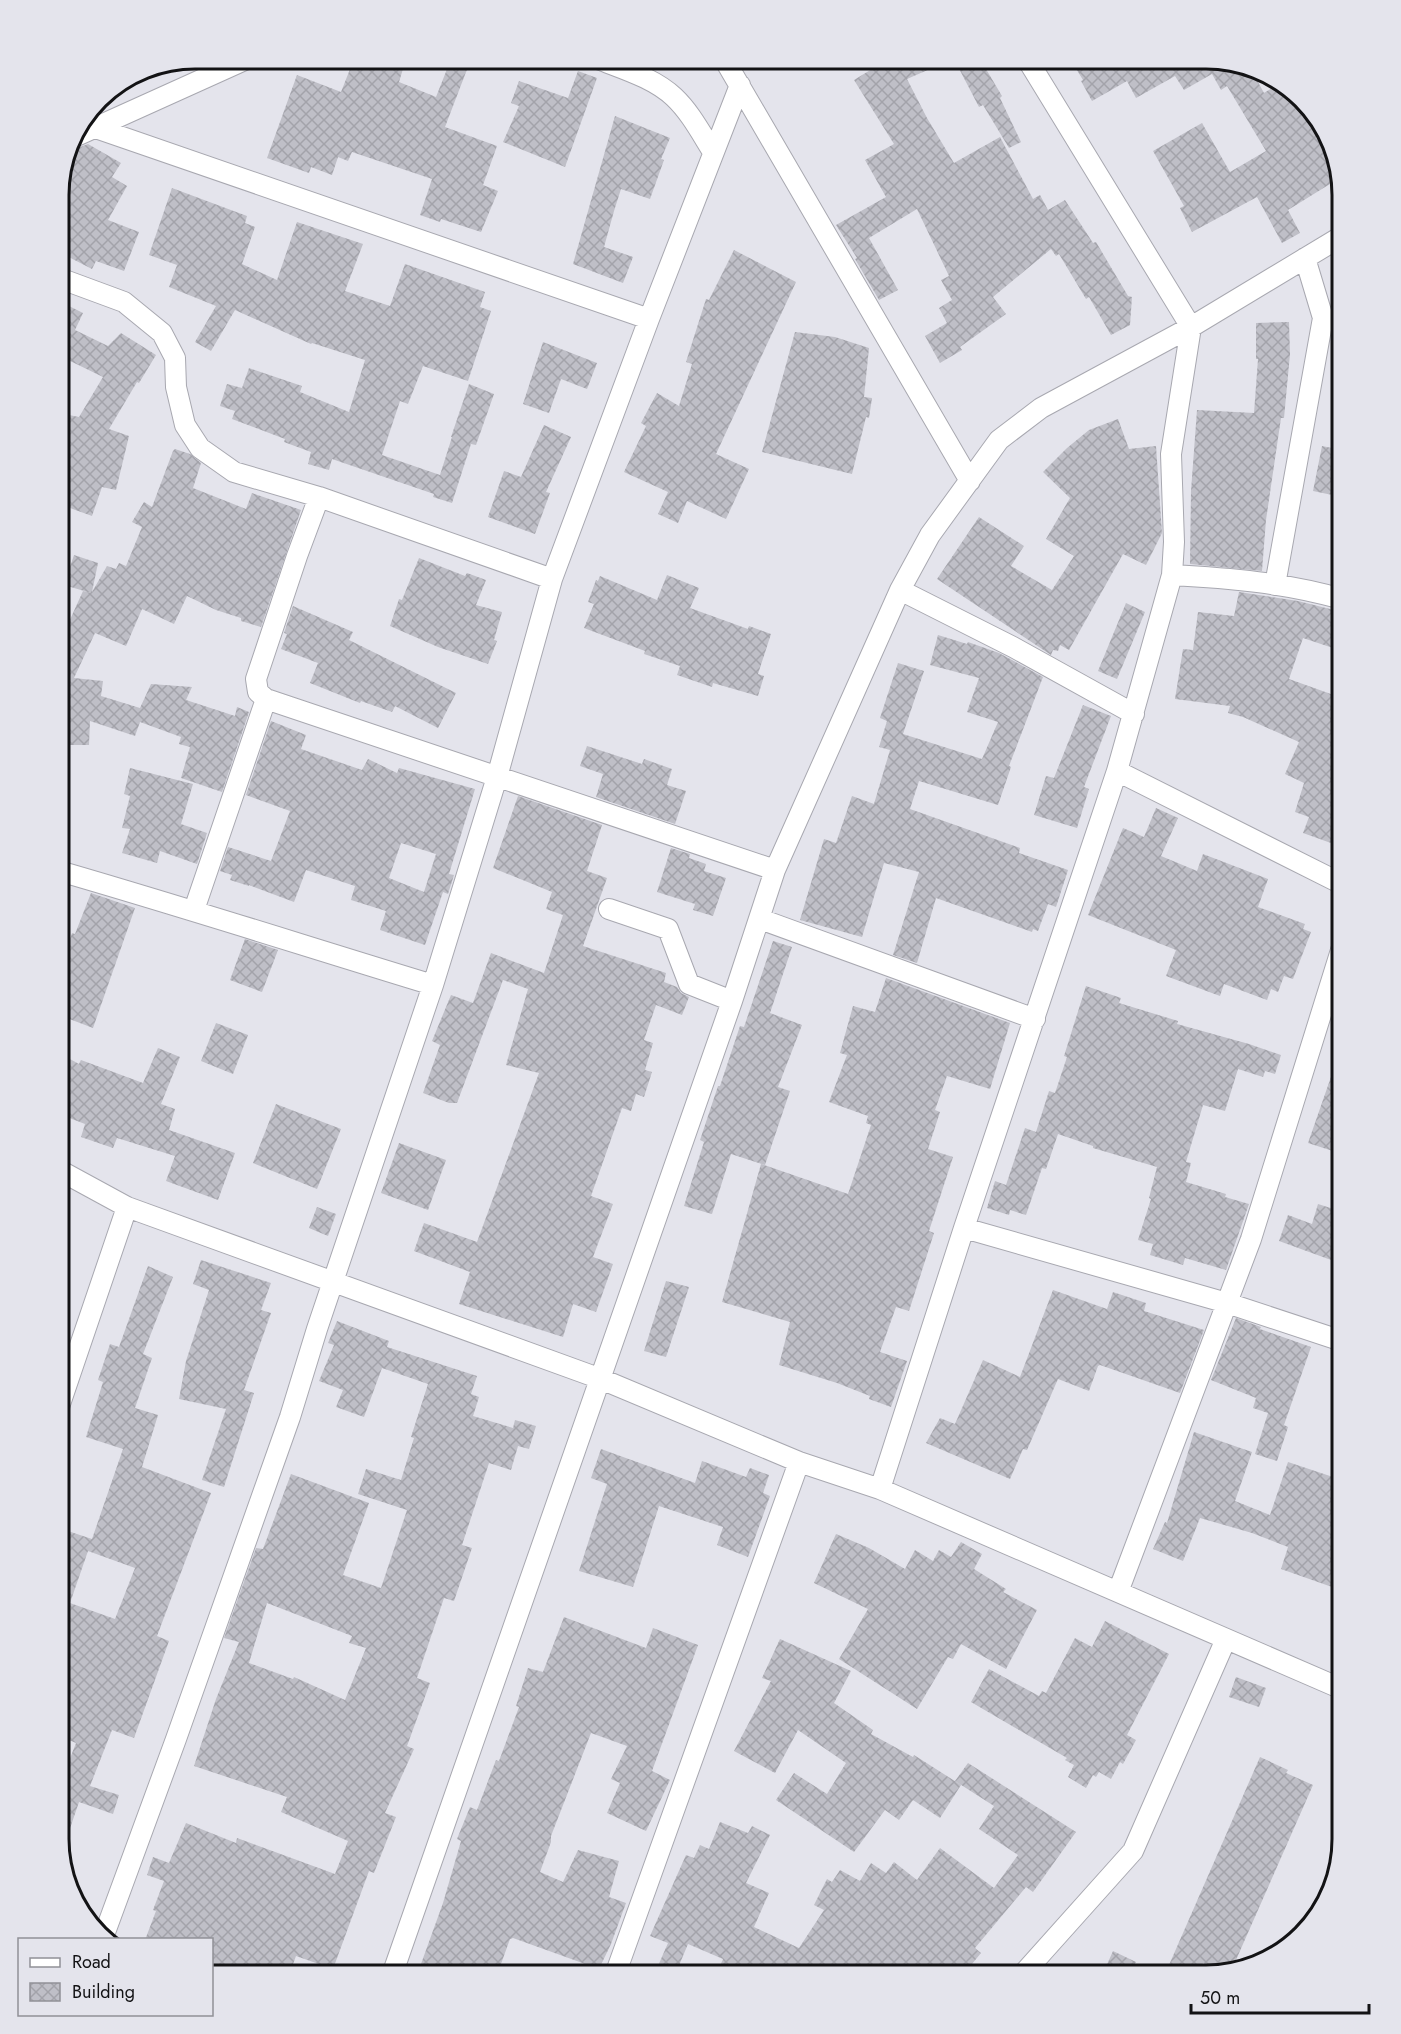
<svg xmlns="http://www.w3.org/2000/svg" width="1401" height="2034" viewBox="0 0 1401 2034" font-family="Jost,sans-serif">
<style>
.building{fill:url(#building-cross-hatch);fill-rule:evenodd}
.lines{fill:none;stroke-linecap:round;stroke-linejoin:round}
.minor-casing{stroke:#a8a8b0;stroke-width:22}
.minor{stroke:#fff;stroke-width:20}
.rim{fill:none;stroke:#131315;stroke-width:3}
</style>
<defs>
<pattern id="building-cross-hatch" width="8" height="8" patternUnits="userSpaceOnUse" patternTransform="scale(1.5)"><rect width="8" height="8" fill="#bfbfc7"/><path d="M0 0l8 8M0 8l8-8" fill="none" stroke="#a3a3aa"/></pattern>
</defs>
<rect width="100%" height="100%" fill="#e4e4ec"/>
<path class="building" d="M354,59h52l-7,23 37,15 15,-38h20l-26,68 52,19 -14,39 15,6 -17,41 -40,-13 -1,3 -20,-7 12,-36 -80,-27 -4,9 -10,-4 -6,18 -21,-8 -2,6 -42,-15 30,-83 44,17z
M868,59h85l-46,20 20,39 27,45 46,-26 33,62 7,-4 8,15 17,-10 28,43 3,-1 32,54 4,1 -2,28 -19,10 -22,-38 -3,2 -27,-45 -3,2 -5,-7 -58,48 13,17 -46,33 2,3 -22,13 -15,-27 22,-13 -8,-15 13,-8 -11,-20 8,-4 -32,-67 -48,29 29,52 -19,10 -24,-41 2,-1 -21,-33 50,-28 -21,-37 29,-16 -40,-64 18,-11z
M954,59h26l22,37 -2,2 21,44 -12,6 -26,-43 -4,2z
M1070,59h144l38,12 12,22 18,-11 42,45 14,52 -50,31 12,23 -18,10 -25,-46 -65,35 -12,-24 4,-2 -31,-55 49,-28 28,49 36,-21 -39,-65 -6,4 -9,-16 -28,16 -9,-14 -39,22 -9,-17 -35,20 -11,-20 2,-1z
M578,71l19,7 -32,89 -62,-25 16,-36 -8,-3 8,-22 49,17z
M615,116l55,22 -9,21 3,1 -14,39 -29,-10 -7,22 -10,36 29,10 -10,26 -50,-19z
M88,144l33,19 -9,14 15,9 -19,34 31,12 -15,39 -28,-10 -4,8 -33,-17v-65l3,-16 13,-22z
M172,188l75,28 -2,7 10,4 -13,37 35,16 20,-58 66,22 -18,47 45,15 15,-42 80,28 -5,15 11,4 -23,70 -45,-15 -15,38 -8,-3 -18,54 58,20 12,-38h-1l18,-53 25,10 -18,51 -5,-1 -19,59 -19,-6 1,-3 -102,-35 -3,11 -21,-6 3,-12 -27,-10 1,-3 -53,-20 3,-8 -15,-5 7,-22 15,4 7,-20 53,18 -2,6 49,20 16,-52 -53,-17 -1,1 -76,-34 -24,41 -16,-9 21,-36 -47,-19 8,-22 -28,-10z
M734,250l62,32 -80,172 33,15 -23,50 -39,-18 -9,22 -20,-9 10,-22 -44,-20 22,-46 -5,-3 16,-30 22,13 13,-42 -6,-2 20,-63 3,1z
M59,301l24,12 -8,17 33,16 13,-13 35,22 -17,28 -2,-1 -28,47 20,7 -13,54 -14,-3 -10,29 -33,-12v-48l10,-41 10,2 24,-40 -37,-18h-5l-2,5z
M1289,322l1,32 -6,64h-3l-15,102 -4,51 -72,-7 1,-73 6,-81 57,3 4,-54h-2v-36z
M795,332l40,5 34,11 -5,49 8,1 -3,20 -3,-1 -14,57 -90,-22z
M543,342l54,21 -10,26 -26,-10 -12,34 -26,-9z
M1118,419l11,30 27,-3 6,87 -16,32 -23,-11 -54,96 -9,-5 -2,6 -5,-1 -2,5 -114,-76 42,-62 45,29 -13,20 41,24 22,-34 -28,-17 24,-41 -27,-26 24,-24 22,-18z
M544,425l27,12 -25,55 4,1 -15,41 -47,-17 16,-46 17,6z
M1322,446l20,4v47l-29,-6z
M175,449l15,5 11,9 -8,25 53,21 6,-16 49,17 -40,117 -20,-6v-3l-25,-8 -29,-14 -13,28 -32,-15 -16,37 -31,-13 -21,45 29,3 -2,15 39,12 11,-24 41,3 -6,13 49,16 2,-9 12,5 -27,80 -41,-14 9,-31 -11,-3 2,-7 -41,-15 -5,14 -45,-15 -1,24h-24l3,-121 15,-33 8,2 -27,-8 10,-30 24,8 -6,29 15,-26 9,3 3,-6 7,3 16,-39 -10,-5 12,-20 8,5 21,-56z
M419,558l46,18 2,-3 19,7 -10,25 26,7 -8,28 3,1 -9,23 -50,-17 -48,-21 9,-27 3,1z
M667,575l32,13 -9,20 58,21 1,-3 22,8 -13,40 6,2 -6,20 -45,-13 -1,4 -35,-12 3,-9 -36,-12 1,-3 -61,-23 10,-24 -6,-2 8,-22 2,1 2,-5 57,24z
M1239,592l59,9 44,11v39l-39,-13 -14,41 53,19v149l-39,-14 6,-16 -14,-5 9,-29 -19,-9 14,-32 -56,-25 -15,-4 2,-7 -55,-7 8,-50 10,1 5,-38 36,4z
M1126,603l19,9 -28,67 -19,-8z
M293,606l60,26 -4,8 107,53 -18,35 -43,-22 -3,6 -31,-11 -1,2 -50,-20 8,-20 -37,-14 6,-15 -3,-1z
M938,635l29,9 1,-2 31,11 44,24 -34,89 2,1 -13,38 -79,-24 -9,28 110,39 -1,5 49,17 -12,37 -8,-3 -10,27 -5,-2 -1,3 -96,-34 -19,65 -24,-8 26,-83 -35,-9 -22,74 -62,-17 24,-81 12,4 16,-47 22,8 16,-54 -11,-3 8,-26 -7,-3 18,-55 26,8 -21,63 79,25 16,-37 -31,-10 12,-34 -49,-13z
M1083,705l28,11 -27,71 5,2 -12,39 -43,-13 12,-39 8,2z
M271,721l35,14 -5,14 61,21 6,-11 29,14 2,-5 76,21 -26,85 5,1 -6,19 -5,-2 -18,53 -45,-15 6,-19 -35,-11 4,-14 -49,-16 -12,32 -45,-17v1l-19,-6 2,-5 -12,-4 8,-24 43,14 19,-50 -44,-16zM401,843l35,11 -12,38 -35,-14z
M587,746l55,18 2,-5 28,10 -5,16 19,6 -11,33 -79,-27 7,-23 -23,-8z
M130,768l63,16 -12,40 26,9 -10,31 -37,-13 -3,12 -35,-10 8,-24 -8,-1 8,-32 -6,-2z
M518,796l84,29 -15,46 20,7 -24,68 83,27 -2,9 13,5 4,6 8,4 -7,18 -26,-10 -12,35 9,3 -8,27 7,2 -8,25 -8,-3 -5,17 -9,-3 -31,88 22,8 -20,53 20,7 -17,48 -23,-8 -10,33 -104,-33 11,-32 -56,-21 10,-28 53,19 62,-169 -33,-8 22,-76 -25,-9 -46,123h-8l-26,-10 17,-48 -8,-4 19,-46 22,8 18,-50 53,20 19,-58 -17,-6 6,-17 -59,-24z
M1156,808l22,10 -17,38 36,15 6,-17 65,25 -10,28 47,17 -2,5 8,3 -18,47 -9,-3 -6,16 -7,-3 -4,11 -43,-16 -4,12 -54,-20 10,-26 -88,-35 35,-87 21,9z
M671,848l19,6 -1,4 17,6 -2,7 22,7 -13,38 -20,-6 2,-6 -38,-12z
M91,893l44,15 -42,120 -34,-13v-54l4,1 9,-29 3,1z
M245,939l33,11 -16,42 -32,-12z
M773,941l19,6 -22,66 32,12 -24,62 12,4 -25,74 -34,-11 -19,60 -28,-8 20,-64 -4,-2 18,-54h2l20,-60 4,1z
M886,978l124,45 -20,66 -43,-13 -12,34 5,2 -12,37 25,8 -24,74 5,2 -25,78 -13,-4 -16,45 27,9 -16,46 -22,-8 1,-3 -33,-13 -58,-18 11,-43 -68,-20 39,-138 87,30 23,-69 -5,-2 2,-7 -39,-14 18,-47 -7,-2 13,-47 22,6z
M1086,986l35,12 -2,5 59,18 -1,3 72,20 32,11 -6,19 -10,-3 -2,6 -25,-8 -13,42 -22,-6 -17,57 5,1 -5,19 40,12 -1,3 24,7 -23,66 -41,-12 -2,7 -33,-10 3,-11 -15,-4 13,-41 -2,-1 8,-31 -64,-19v-2l-35,-12 -12,35 -4,-1 -16,47 -16,-5 -1,5 -22,-7 8,-27 11,4 19,-57 11,4 13,-41 6,2 12,-36 -3,-1z
M216,1023l32,12 -15,39 -32,-13z
M158,1048l22,9 -19,47 14,5 -6,21 66,23 -17,47 -52,-19 9,-25 -58,-18 -4,10 -32,-11 4,-13 -26,-10v-61l20,11 2,-4 62,23z
M1340,1051l2,1v102l-34,-11z
M276,1104l65,25 -24,60 -64,-26z
M399,1143l47,17 -18,50 -47,-17z
M1318,1204l22,7 -6,20 8,3v30l-63,-23 9,-26 24,9z
M317,1207l19,7 -8,22 -19,-8z
M201,1260l70,23 -10,27 10,3 -27,77 10,3 -30,94 -22,-7 24,-71 -47,-10 7,-38 23,-71 -16,-6z
M148,1266l25,11 -30,77 9,4 -17,50 23,7 -16,52 69,26 -54,143 12,5 -35,97 -22,-8 -22,56 29,9 -6,19 -34,-12 -17,50 -4,-13 1,-61 3,1 14,-36 -17,-7v-208l33,11 31,-90 -37,-12 17,-55 -5,-2 12,-36 9,3zM88,1551l47,17 -20,51 -45,-16z
M666,1281l23,6 -23,70 -22,-6z
M1053,1290l54,19 6,-17 33,11 -2,8 60,19 -24,63 -80,-28 -2,1 -9,25 -31,-12 -31,71 -4,-1 -13,30 -84,-36 14,-25 15,6 28,-64 37,17z
M1236,1318l25,9 -1,2 51,18 -27,78 4,2 -11,34 -22,-7 13,-41 -15,-5 3,-10 -45,-18z
M337,1321l52,20 -2,6 90,29 -6,18 8,3 -6,19 40,12 2,-8 21,6 -7,23 -11,-3 -7,24 -22,-7 -27,82 10,3 -18,53 -10,-3 -27,80 13,5 -23,63 7,3 -29,64 11,4 -22,56 -5,-2 -36,98 -37,-13 -7,19h-77v-35h-67l11,-29 -3,-1 11,-29 -17,-6 6,-18 16,6 17,-40 50,20 1,-5 98,36 13,-33 -67,-29 6,-15 -93,-31 22,-67 23,-57 -15,-4 32,-90 7,1 28,-75 78,29 -26,72 38,13 26,-78 -49,-16 8,-25 35,11 13,-42 -3,-1 17,-53 -46,-16 -18,49 -28,-10 7,-17 -24,-9 15,-36 -6,-2zM267,1603l85,33 -3,7 17,5 -21,52 -51,-23 -1,2 -44,-16z
M1194,1432l58,20 -17,49 35,14 18,-53 54,18v52l-8,24 8,3 -10,28 -51,-18 7,-22 -36,-14 -52,-15 -17,43 -30,-12 12,-27 2,1z
M601,1449l94,34 7,-22 44,16 4,-9 19,7 -6,18 7,3 -22,61 -31,-12 6,-18 -64,-21 -26,81 -54,-16 28,-87 -16,-6z
M836,1534l33,14 36,21 10,-19 18,11 6,-11 12,7 10,-15 21,12 -8,15 32,20 -3,3 34,18 -31,59 -45,-25 -8,15 -5,-2 -31,52 -78,-50 29,-50 -54,-26z
M564,1617l82,31 7,-20 45,17 -46,126 18,9 -24,51 -39,-18 13,-30 -9,-4 16,-33 -36,-13 -40,103v6l-11,30 23,10 15,-32 41,11 -10,36 17,6 -15,41 -12,25 -86,-31 -3,1 -13,36h-80l26,-72 18,-62 -4,-2 13,-32 7,3 19,-50 3,1 20,-54 -3,-1 12,-38 15,4z
M1105,1621l64,33 -42,81 9,5 -13,24 -3,-2 -9,17 -12,-7 -3,5 -3,-2 -7,13 -18,-11 6,-12 -9,-5 2,-2 -96,-56 18,-33 50,27 3,-5 4,2 29,-55 17,9z
M780,1639l71,32 -17,32 39,27 -2,4 42,23 1,-2 47,30 -21,33 -27,-18 -14,20 -14,-10 -31,42 -78,-52 18,-27 33,21 19,-31 -48,-33 -23,43 -41,-22 37,-70 -9,-3z
M1236,1677l30,11 -7,19 -30,-10z
M1260,1757l28,13 -2,3 27,12 -81,184 -10,2 -19,-8 -5,12h-4l-25,-10z
M968,1763l108,69 -43,60 -7,-5 -51,61 6,5 -18,22h-247l7,-16 -35,-15 -13,31h-21l14,-32 -18,-7 36,-81 8,3 6,-13 9,4 11,-27 28,11 4,-7 18,9 -24,48 23,10 -15,34 45,21 25,-38 -10,-5 13,-26 5,3 8,-12 20,11 11,-18 15,10 8,-11 23,18 23,-32 54,40 24,-33 -39,-26 15,-23 -39,-25z
M1113,1951l23,11 -7,13h-9l-15,-6z"/>
<g class="lines">
<g class="minor-casing">
<path id="minor" d="M598,59c25,10 56,19 76,38 16,15 27,36 39,55
M724,59l246,422
M93,127l556,192
M72,138l175,-79
M59,278l65,24 38,31 13,25 1,29 9,38 15,23 34,24 85,25 233,82
M1172,575c57,3 115,8 170,24
M1275,585l48,-267 -18,-60
M900,590l113,57 121,67
M266,699l509,171
M1117,771l225,113
M59,871c125,36 249,76 374,114
M609,909l59,20 21,55 43,17
M194,910l72,-211 -8,-7 -2,-13 41,-123 22,-59
M760,919l275,100
M59,1170l68,37 474,172 198,83 81,27 462,200
M964,1228l263,75 115,38
M59,1407l68,-200
M880,1489l84,-261 153,-457 55,-196 2,-33 -3,-88 20,-127 -164,-268
M1118,1592l133,-353 91,-292
M104,1935l72,-196 114,-322 27,-88 116,-344 64,-208 55,-198 97,-260 91,-234
M392,1975l340,-974 43,-131 125,-280 30,-55 69,-95 42,-32 150,-81 151,-91
M615,1975l184,-513
M1022,1975l111,-124 93,-212"/>
</g>
<use href="#minor" class="minor"/>
</g>
<path d="M0 0H1401V2034H0ZM195 69H1206A126 126 0 0 1 1332 195V1839A126 126 0 0 1 1206 1965H195A126 126 0 0 1 69 1839V195A126 126 0 0 1 195 69Z" fill="#e4e4ec" fill-rule="evenodd"/>
<path class="rim" d="M195 69H1206A126 126 0 0 1 1332 195V1839A126 126 0 0 1 1206 1965H195A126 126 0 0 1 69 1839V195A126 126 0 0 1 195 69Z"/>
<rect x="18" y="1938" width="195" height="78" fill="#e4e4ec" stroke="#909096" stroke-width="1.5"/>
<rect x="30" y="1958" width="30" height="9" fill="#ffffff" stroke="#909096" stroke-width="1.5"/>
<text x="72" y="1968" font-size="18" fill="#131315">Road</text>
<rect x="30" y="1983" width="30" height="18" fill="url(#building-cross-hatch)" stroke="#909096" stroke-width="1.5"/>
<text x="72" y="1998" font-size="18" fill="#131315">Building</text>
<path d="M1191 2004v9h178v-9" fill="none" stroke="#131315" stroke-width="3"/>
<text x="1200" y="2004" font-size="18" fill="#131315" stroke="#e4e4ec" stroke-width="4.5" paint-order="stroke">50 m</text>
</svg>
